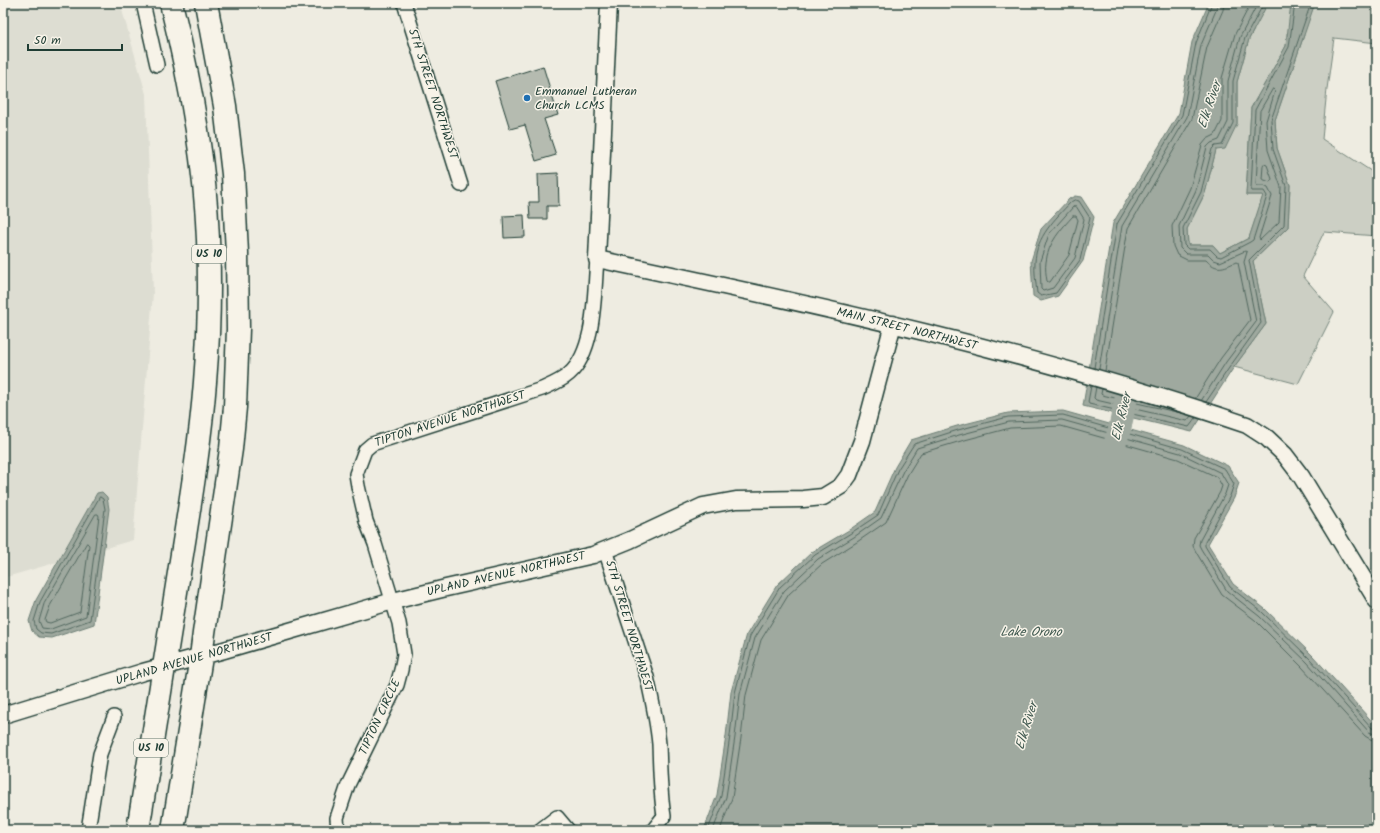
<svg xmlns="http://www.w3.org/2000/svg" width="1380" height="833" viewBox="0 0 1380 833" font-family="Kalam,sans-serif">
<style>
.built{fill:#ddddd2}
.green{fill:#cccfc4;stroke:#76867c}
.water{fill:#9fa99f;stroke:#6c7e74}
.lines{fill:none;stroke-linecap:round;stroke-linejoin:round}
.shore{stroke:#52685f;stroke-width:1}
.river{stroke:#9fa99f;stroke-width:23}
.building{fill:#b5bbb0;stroke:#1f3d34}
.minor-casing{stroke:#1f3d34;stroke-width:16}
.tertiary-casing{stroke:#1f3d34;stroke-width:19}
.trunk-casing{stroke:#1f3d34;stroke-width:25}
.minor{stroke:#f7f3e8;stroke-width:13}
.tertiary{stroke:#f7f3e8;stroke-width:16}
.trunk{stroke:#f7f3e8;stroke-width:22}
.poi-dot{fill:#1f6fb2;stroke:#f7f3e8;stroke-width:1.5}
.labels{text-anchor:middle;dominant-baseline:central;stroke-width:3;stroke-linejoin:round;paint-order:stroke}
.shield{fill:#f7f3e8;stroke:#60746a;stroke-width:1}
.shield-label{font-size:11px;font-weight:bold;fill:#1f3d34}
.poi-label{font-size:12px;fill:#1f3d34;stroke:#f7f3e8;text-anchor:start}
.street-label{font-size:12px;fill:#1f3d34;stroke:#f7f3e8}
.water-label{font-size:13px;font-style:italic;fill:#3f584f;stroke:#f7f3e8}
</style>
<rect width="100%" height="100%" fill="#eeece1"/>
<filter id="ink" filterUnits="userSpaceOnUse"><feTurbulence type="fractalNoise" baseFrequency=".025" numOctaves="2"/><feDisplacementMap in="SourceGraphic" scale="8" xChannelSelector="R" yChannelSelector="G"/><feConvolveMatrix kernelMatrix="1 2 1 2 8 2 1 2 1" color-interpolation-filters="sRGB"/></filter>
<g filter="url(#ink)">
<path class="built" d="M3,3h117l26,91 7,199 -20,247 -130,38z"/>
<path class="green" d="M1227,3h150v40l-43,-5 -7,51 -5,50 55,36v61l-53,-4 -21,44 31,36 -36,72 -64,-17 32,-43 -13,-63 35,-34 2,-42 -13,-37 -2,-28 29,-85 -17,-2 -1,13 -35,62 -5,87h18l-15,43 -29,15 -7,-8h-25l-1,-16 18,-36 11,-43 21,-26v-42l12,-43 5,-9z"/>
<path class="water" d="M1209,3h59l-19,36 -12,43v42l-12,25 -9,1 -11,43 -18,36 1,16h25l7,8 29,-15 14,-43h-17l5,-87 35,-62 5,-43h24l-40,117 2,28 13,37 -2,42 -35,34 13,63 -32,43 -42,65 -109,-26 30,-183 66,-110 13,-71z
M1075,196l6,1 13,20 -11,44 -25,35 -17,5 -8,-5 -2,-35 10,-32 28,-30z
M1063,411l121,34 44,21 11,17 -5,15 -26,46 25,40 32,25 48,47 64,71v103h-673l13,-35 9,-59 5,-44 16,-58 30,-49 35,-33 37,-22 26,-18 20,-45 16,-27 46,-14 51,-13z
M102,492l5,5 2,12 -15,115 -42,14 -13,-1 -7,-6 -3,-10 7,-21 61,-107z"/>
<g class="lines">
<path class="shore" d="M1264,3l-19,35 -12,43v42l-11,22 -7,1 -3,3 -11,43 -18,36 1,17 4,4h22l7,7 4,1 29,-15 3,-2 14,-44 -3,-5h-12l-1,-2 4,-79 34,-63 6,-44
M1273,89l2,2 -9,30 2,29 13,37 -2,35 -19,18 -1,-2 13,-42 -4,-8 -4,-2h-7l-1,-2 4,-73z
M1264,164l3,1 5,14 -2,3 -8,-3 1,-13z
M1075,200l4,1 11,17 -10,42 -24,33 -15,3 -4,-3c-1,-10 -3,-21 -2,-31 1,-25 20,-43 36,-60z
M1076,206l8,13 -9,39 -22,30 -10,3 -2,-2 -1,-28 9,-27 24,-27z
M1073,216h3l2,4 -9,35 -19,27h-2l-1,-1c-1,-6 -2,-13 -1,-19 2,-19 15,-33 27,-46z
M1094,368l23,-144 65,-109 14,-72 16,-40
M1099,369l23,-143 65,-109 14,-72 16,-37 1,-5
M1105,371l23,-143 64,-109 15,-72 16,-37 1,-7
M1091,386l-3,16 1,2 100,23 7,-9
M1096,387l-2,11 2,2 91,21 4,-5
M1102,389l-1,5 1,1 83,19
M1195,399l26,-41 29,-38 -12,-57 -2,-1c-13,6 -19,9 -30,-2h-19l-10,-5 -4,-9 -1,-20 18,-38 12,-43 5,-6 8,-4 7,-14v-43l13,-44 16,-31
M1201,401l25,-39 30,-40 -12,-60 3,-10 -2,-1 -25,11 -6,-2 -6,-6h-22l-6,-6 -1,-22 17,-36 11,-43 4,-4 8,-3 9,-18v-41l12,-44 18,-34
M1206,402l25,-37 30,-42 -12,-63 35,-35 2,-39 -13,-37 -2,-29 40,-117
M100,497l3,2 2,10 -15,111 -39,14 -10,-1 -5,-4 -2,-8 6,-19z
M96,514h2l1,2 -13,100 -35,13 -9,-1 -3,-7 5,-17z
M87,543l2,2 -9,67 -30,11 -4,-1 -1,-2 5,-14z
M708,830l13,-34 9,-60 5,-43 15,-57 30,-49 35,-32 36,-22 27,-18 20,-46 16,-25 44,-14 50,-13 55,-2 119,34 43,20 9,15 -4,12 -25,46v4l25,41 32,25 48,47 62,69 5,2
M713,830l13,-33 9,-60 5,-43 15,-56 29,-47 34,-32 36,-22 27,-19 22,-47 14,-23 42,-13 50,-13 53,-2 118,33 41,20 7,12 -3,9 -25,46 -1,5 2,4 26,42 32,25 48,46 62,70 8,3
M720,830l12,-32 9,-60 5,-43 15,-55 28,-46 33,-30 35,-22 29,-20 22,-48 13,-21 40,-12 49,-13 51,-2 117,33 39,18 5,9 -2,6 -26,46 -1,8 3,6 26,43 33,25 47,47 63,69 5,3 7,2"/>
<path class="river" d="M1111,457l9,-30 9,-42"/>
</g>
<path class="building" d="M543,66l15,49 -14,4 12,36 -20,6 -11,-36 -15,4 -15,-48z
M558,173l1,33h-12v13h-17l-1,-17h10l-1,-28z
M524,215l1,22 -21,1 -1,-22z"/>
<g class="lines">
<g class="minor-casing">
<path id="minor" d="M143,3l14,62
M404,3l57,182
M605,550l42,127c5,22 10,45 12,67 1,24 1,48 5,72l-11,14
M88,830l12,-76 14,-37
M338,830l-1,-12 11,-33 49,-100 4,-15 3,-16 -5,-31 -24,-79 -9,-23 -8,-35 -2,-12 9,-24 7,-6 170,-55c9,-4 19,-8 27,-15 27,-24 25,-81 28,-115
M540,830l17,-13 11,13"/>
</g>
<g class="tertiary-casing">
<path id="tertiary" d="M609,3l-12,256c219,46 438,94 650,166l20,13 18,17 16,21 76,125
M3,715l140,-43 81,-22 169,-49 53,-13 147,-33 37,-15 73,-34 33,-6 67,-1 20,-2 18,-11 8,-11 13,-34 31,-117"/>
</g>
<g class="trunk-casing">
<path id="trunk" d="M138,830c14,-86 27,-171 41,-257 10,-63 21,-127 26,-191 4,-48 5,-96 3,-143 -3,-80 -18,-159 -37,-236
M173,830l28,-173 3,-24 27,-184 4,-42 3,-78 -1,-76 -4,-79 -8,-68 -19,-103"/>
</g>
<use href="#minor" class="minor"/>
<use href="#tertiary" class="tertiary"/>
<use href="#trunk" class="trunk"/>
</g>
</g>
<circle class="poi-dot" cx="527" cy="98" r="4"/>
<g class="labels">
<g class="shield">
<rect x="192" y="245" width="34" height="18" rx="3"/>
<rect x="134" y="739" width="34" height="18" rx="3"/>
</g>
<g class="shield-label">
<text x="209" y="254">US 10</text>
<text x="151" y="748">US 10</text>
</g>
<g class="poi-label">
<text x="535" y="91">Emmanuel Lutheran<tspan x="535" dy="14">Church LCMS</tspan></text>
</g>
<g class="street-label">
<text transform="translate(433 94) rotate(72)">5TH STREET NORTHWEST</text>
<text transform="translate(907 329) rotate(14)">MAIN STREET NORTHWEST</text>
<text transform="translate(450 419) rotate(-18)">TIPTON AVENUE NORTHWEST</text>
<text transform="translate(506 574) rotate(-13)">UPLAND AVENUE NORTHWEST</text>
<text transform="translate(629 626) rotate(73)">5TH STREET NORTHWEST</text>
<text transform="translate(194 659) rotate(-16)">UPLAND AVENUE NORTHWEST</text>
<text transform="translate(380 717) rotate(-65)">TIPTON CIRCLE</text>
</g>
<g class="water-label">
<text transform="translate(1210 105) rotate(-71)">Elk River</text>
<text transform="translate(1122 417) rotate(-76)">Elk River</text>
<text x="1031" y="632">Lake Orono</text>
<text transform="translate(1027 726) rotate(-73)">Elk River</text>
</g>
</g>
<rect width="1380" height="833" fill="none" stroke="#f7f3e8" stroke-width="16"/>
<rect x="8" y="8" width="1364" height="817" fill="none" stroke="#1f3d34" stroke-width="1.5" filter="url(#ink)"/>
<path d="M28 44v6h94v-6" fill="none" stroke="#1f3d34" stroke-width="2"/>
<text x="34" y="44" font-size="12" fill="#1f3d34" stroke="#f7f3e8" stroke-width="3" paint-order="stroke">50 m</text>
</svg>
